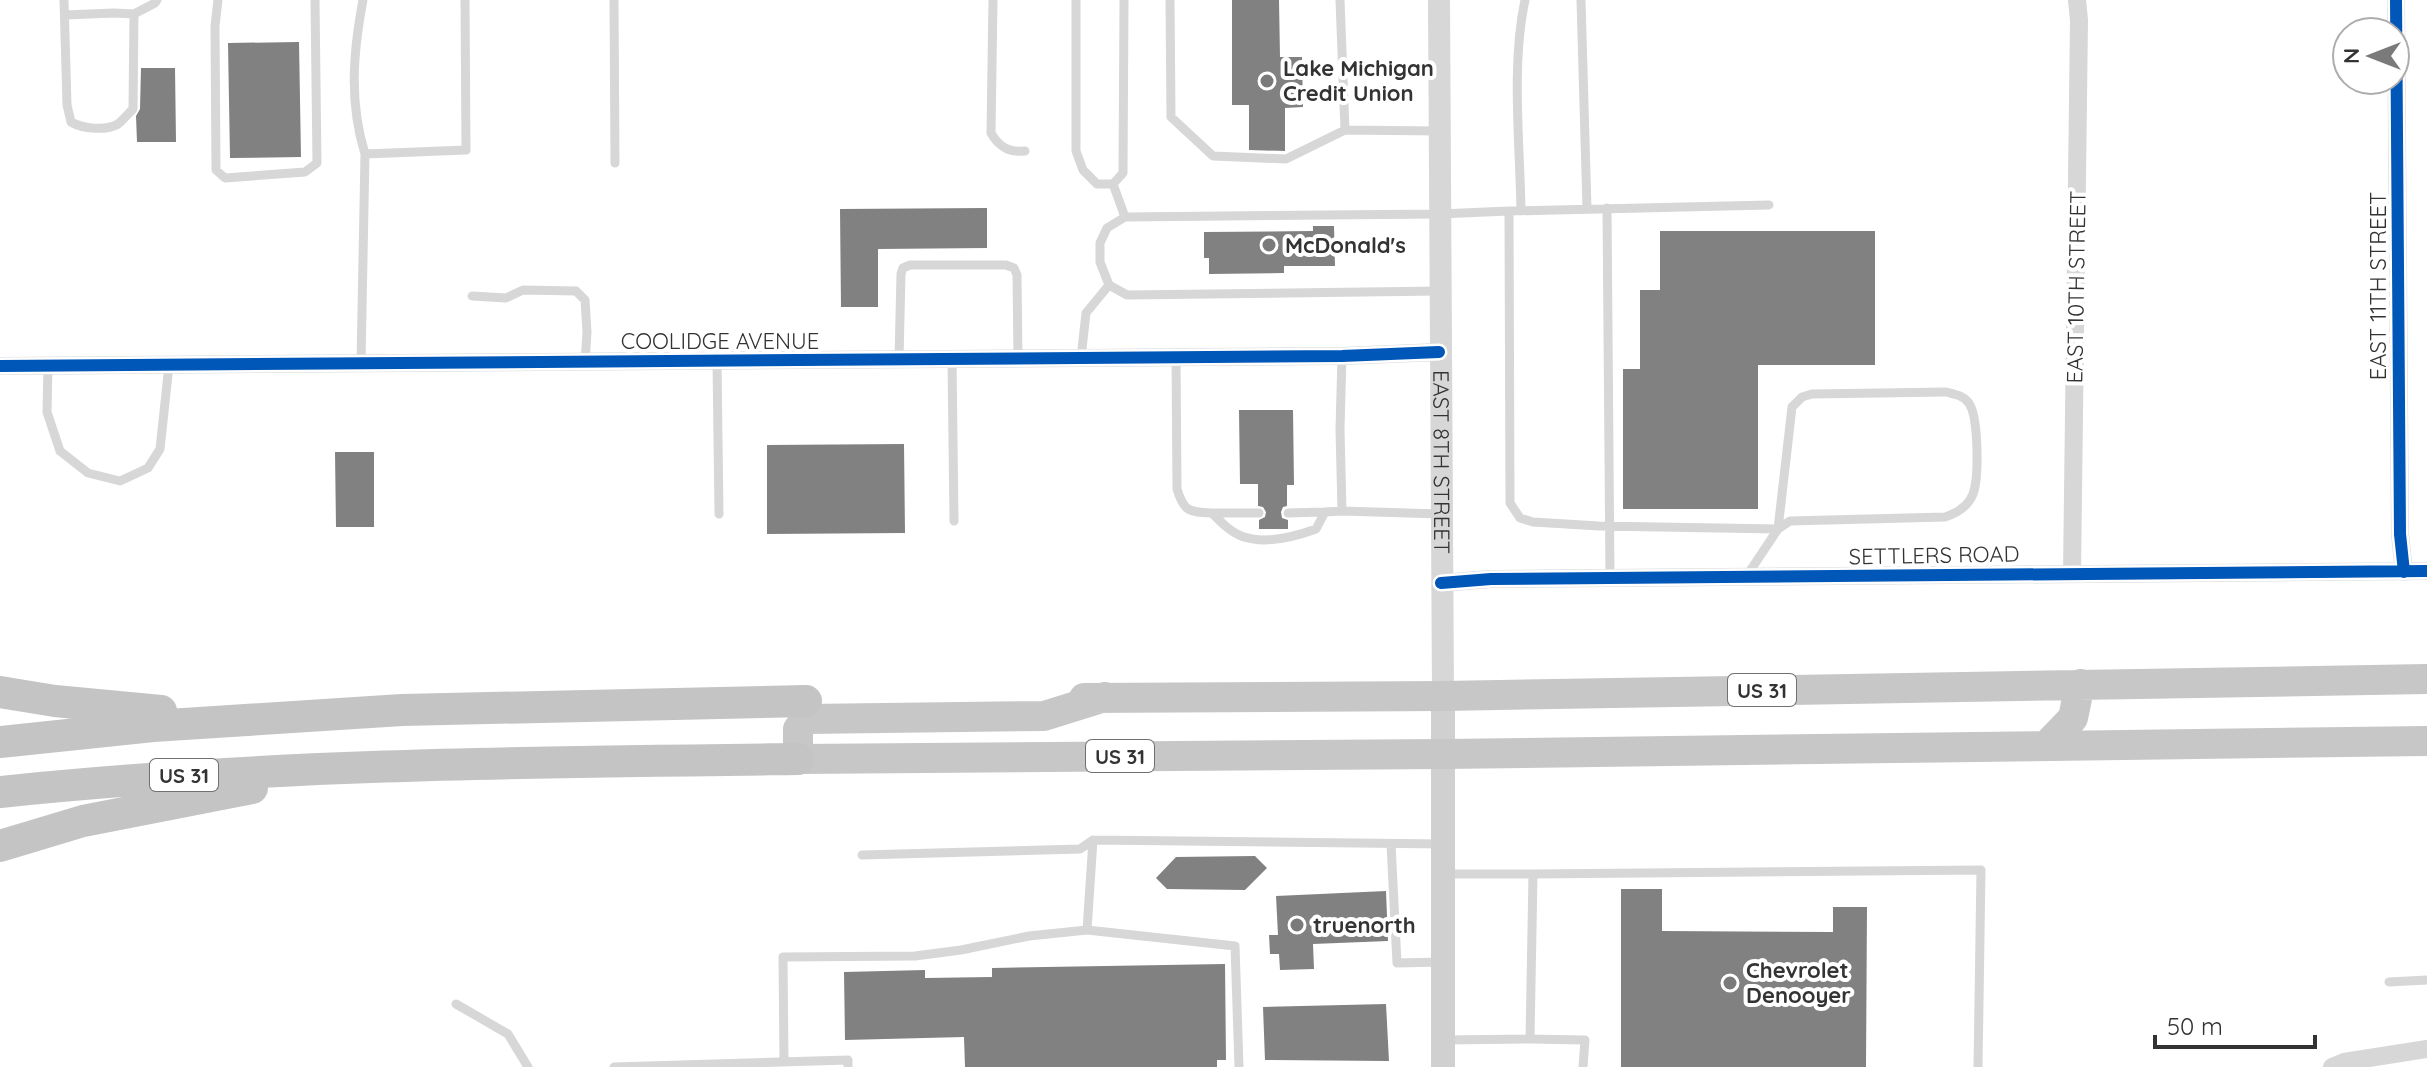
<svg xmlns="http://www.w3.org/2000/svg" width="2427" height="1067" viewBox="0 0 2427 1067" font-family="Quicksand,sans-serif">
<style>
.building{fill:#818181}
.lines{fill:none;stroke-linecap:round;stroke-linejoin:round}
.service{stroke:#d7d7d7;stroke-width:9}
.minor{stroke:#d7d7d7;stroke-width:18}
.tertiary{stroke:#d7d7d7;stroke-width:22}
.secondary{stroke:#d0d0d0;stroke-width:24}
.trunk{stroke:#c7c7c7;stroke-width:30}
.motorway{stroke:#c4c4c4;stroke-width:32}
.cycleway-casing{stroke:#fff;stroke-width:17}
.cycleway{stroke:#0057b8;stroke-width:12}
.poi-dot{fill:#7a7a7a;stroke:#fff;stroke-width:3}
.labels{text-anchor:middle;dominant-baseline:central;stroke-width:8;stroke-linejoin:round;paint-order:stroke}
.shield{fill:#fff;stroke:#707070;stroke-width:2}
.shield-label{font-size:20px;font-weight:bold;fill:#333}
.poi-label{font-size:22px;font-weight:bold;fill:#333;stroke:#fff;text-anchor:start}
.street-label{font-size:22px;fill:#333;stroke:#fff}
</style>
<rect width="100%" height="100%" fill="#fff"/>
<path class="building" d="M1232,0h47l1,57h22l1,50 -18,1v43l-36,-1v-45h-17z
M299,42l2,115 -71,1 -2,-115z
M141,68h34l1,74h-39l-1,-26 4,-7z
M987,208v40l-109,1v58h-37l-1,-98z
M1313,226h21l1,40h-51v7l-75,1v-16h-5v-26l109,-1z
M1660,231h215v134h-117v144h-135v-140h17v-79h20z
M1239,410h54l1,75h-7v21l-4,1 -2,5 1,6 6,2v9h-29v-9l6,-3 1,-5 -3,-5 -5,-1v-22h-18z
M904,444l1,89 -138,1v-89z
M335,452h39v75h-38z
M1255,856l12,12 -22,22 -78,-1 -11,-11 20,-21z
M1621,889h41v42l171,1v-25h34l-1,160h-245z
M1386,891l2,50 -75,3 1,25 -34,1 -1,-16h-9l-1,-19h9l-2,-39z
M1225,964l1,96h-9v7h-252l-1,-30 -119,3 -1,-68 81,-2v8l67,-1v-9z
M1386,1004l3,57 -124,-1 -2,-53z"/>
<g class="lines">
<path class="service" d="M64,0l3,105 4,17c12,7 35,9 47,2 5,-4 11,-11 15,-15l1,-95
M218,0l-3,26 1,144 9,8 80,-6 12,-9 -2,-163
M363,0c-10,53 -14,102 2,154
M614,0l1,163
M993,0l-2,133c8,14 18,20 34,18
M1076,0v151l7,19 14,14h16l10,-11 1,-173
M1170,0l1,117 42,39 73,3 59,-29 94,1
M1340,0l5,130
M1581,0l6,209
M65,15l49,-2 20,1 21,-11 2,-3
M1113,184l12,33
M1607,208l3,370
M1509,211l260,-6
M1521,211c-1,-67 -10,-146 4,-211
M1439,291l-312,4 -18,-10 -9,-23v-19l7,-15 18,-11 314,-3 70,-3 1,292 10,15 13,4 66,4 179,3 14,-122 10,-10 10,-3 134,-2c8,2 16,3 22,10 11,13 11,76 5,92 -5,13 -16,19 -28,23l-155,4 -12,8 -32,48
M472,296l34,2 17,-8 53,1 9,9 2,32 -2,30
M1342,356l-2,73 2,82 98,3
M1176,357l1,132c7,23 12,23 35,24 9,9 19,20 32,24 22,7 50,0 72,-8l9,-17 17,-1
M1081,358l5,-45 23,-28
M899,359l2,-85 2,-6 7,-3h96l8,3 3,7 1,84
M952,359l2,162
M717,361l2,153
M361,363l4,-209 101,-4 -1,-150
M48,366l-1,46 13,39 28,22 32,8 28,-13 12,-19 9,-84
M1212,513h47
M1288,513l37,-1
M1391,844l6,119 46,-1
M862,855l218,-6 13,-9 350,4
M1445,874h88
M1087,930l6,-90
M2389,982l38,-2
M456,1004l52,30 20,33
M1530,1039l55,1 -2,27
M1446,1040l84,-1 3,-165 448,-4 -3,197
M784,1062l-1,-105 132,-1 46,-6 68,-14 58,-6 148,16 4,121
M614,1067l234,-7v7"/>
<path class="minor" d="M2396,0l4,534 4,38
M0,366l1342,-10 97,-4
M2072,573l7,-553 -2,-20
M1441,583l50,-4 936,-8
M2332,1067l12,-5 83,-13"/>
<path class="tertiary" id="s1" d="M1439,0l4,696"/>
<path class="secondary" d="M1443,696v371"/>
<path class="trunk" d="M1105,697l-61,19 -238,3 -8,10v30l645,-5 984,-13
M1084,698l359,-2 984,-17
M2047,745l26,-27 7,-34"/>
<path class="motorway" d="M0,692l55,9 106,10
M0,742l153,-16 249,-16 404,-9
M0,792c267,-28 530,-30 798,-33
M0,846l83,-25 169,-33"/>
<g class="cycleway-casing">
<path id="cycleway" d="M2396,0l4,534 4,38
M0,366l1342,-10 97,-4
M1441,583l50,-4 936,-8"/>
</g>
<use href="#cycleway" class="cycleway"/>
</g>
<g class="poi-dot">
<circle cx="1267" cy="81" r="8"/>
<circle cx="1269" cy="245" r="8"/>
<circle cx="1297" cy="925" r="8"/>
<circle cx="1730" cy="983" r="8"/>
</g>
<g class="labels">
<g class="shield">
<rect x="1728" y="674" width="68" height="32" rx="6"/>
<rect x="1086" y="740" width="68" height="32" rx="6"/>
<rect x="150" y="759" width="68" height="32" rx="6"/>
</g>
<g class="shield-label">
<text x="1762" y="690">US 31</text>
<text x="1120" y="756">US 31</text>
<text x="184" y="775">US 31</text>
</g>
<g class="poi-label">
<text x="1283" y="68">Lake Michigan<tspan x="1283" dy="25">Credit Union</tspan></text>
<text x="1285" y="245">McDonald's</text>
<text x="1313" y="925">truenorth</text>
<text x="1746" y="970">Chevrolet<tspan x="1746" dy="25">Denooyer</tspan></text>
</g>
<g class="street-label">
<text transform="translate(2378 286) rotate(-90)">EAST 11TH STREET</text>
<text transform="translate(2076 287) rotate(-89)">EAST 10TH STREET</text>
<text x="720" y="341">COOLIDGE AVENUE</text>
<text stroke="none"><textPath href="#s1" startOffset="462">EAST 8TH STREET</textPath></text>
<text transform="translate(1934 555) rotate(-1)">SETTLERS ROAD</text>
</g>
</g>
<g transform="translate(2371 56) rotate(270)"><circle r="38" fill="#ffffff" stroke="#adadad" stroke-width="2"/>
<path d="M0-6L14 30L0 20L-14 30Z" fill="#7a7a7a"/>
<text y="-12" font-size="22" font-weight="bold" text-anchor="middle" fill="#333333">N</text>
</g>
<path d="M2155 1035v12h160v-12" fill="none" stroke="#333333" stroke-width="4"/>
<text x="2167" y="1035" font-size="24" fill="#333333" stroke="#ffffff" stroke-width="6" paint-order="stroke">50 m</text>
</svg>
